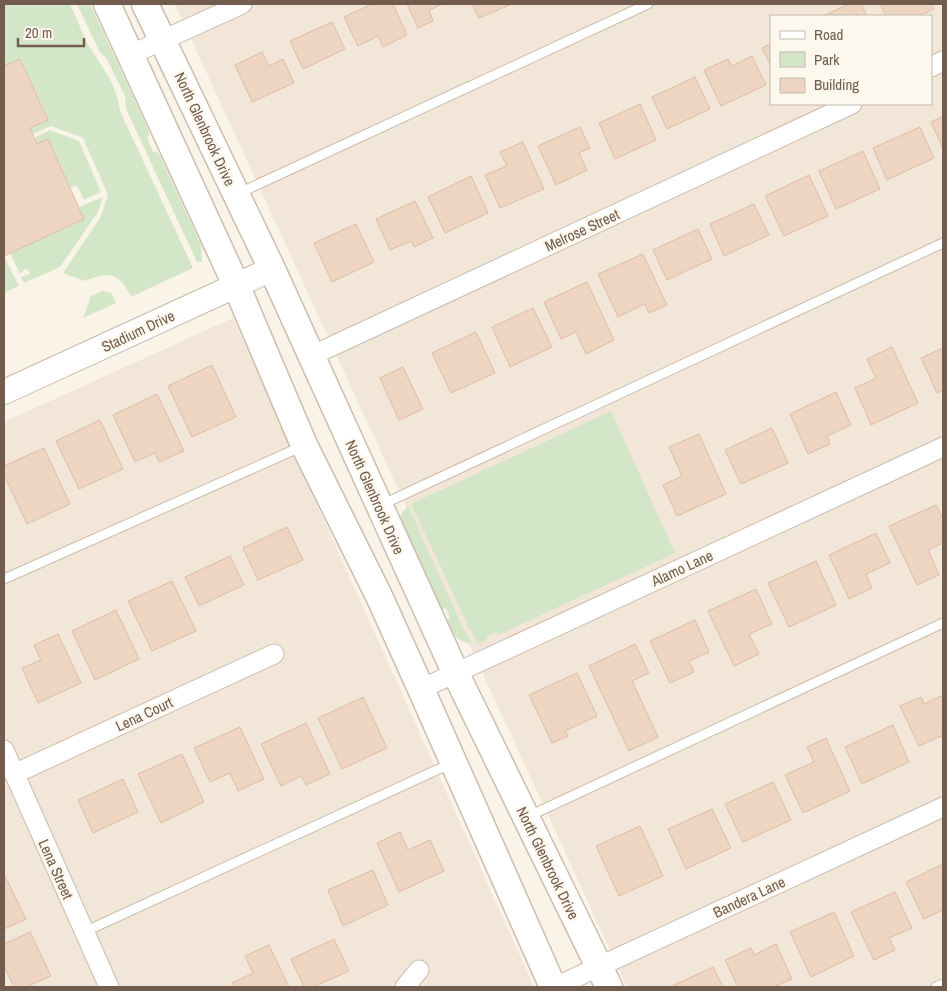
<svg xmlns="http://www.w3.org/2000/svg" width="947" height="991" viewBox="0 0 947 991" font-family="'Archivo Narrow',sans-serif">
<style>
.residential{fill:#f1e6d7;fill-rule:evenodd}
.green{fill:#d3e7c8}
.building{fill:#edd5c2;stroke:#debda4}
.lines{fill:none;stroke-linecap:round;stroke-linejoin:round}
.service-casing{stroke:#cbbcaf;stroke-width:11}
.minor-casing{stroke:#cbbcaf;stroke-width:21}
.tertiary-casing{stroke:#cbbcaf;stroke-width:26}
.secondary-casing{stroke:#cdbdad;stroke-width:29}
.service{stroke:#fff;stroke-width:9}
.minor{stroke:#fff;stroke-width:19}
.tertiary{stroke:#fff;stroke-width:24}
.secondary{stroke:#fff;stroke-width:26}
.labels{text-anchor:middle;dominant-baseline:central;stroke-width:5;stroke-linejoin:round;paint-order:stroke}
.street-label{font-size:15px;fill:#725c4e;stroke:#fdf8ee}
</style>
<rect width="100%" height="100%" fill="#faf4e8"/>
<path class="residential" d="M175,4h768v983h-316zM771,16h160v88h-160z
M233,318l301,669h-530v-565z"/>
<path class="green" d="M4,4h66c8,16 14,36 24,50 12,18 24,36 26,57l73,157 -62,29c-11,-24 -23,-26 -46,-16l-22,-8 37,-55 8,-23 -25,-57 -32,-12 -19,8 -2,-6 18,-9 -27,-59 -17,8z
M77,4h13l58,125 1,7 -2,1 6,15 3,-1 4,5 41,89 1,17h-5l-71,-153 -1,-13 -18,-37 -8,-8z
M50,130l29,11 22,51 -17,8 -7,-15 -7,3 -21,-48 -12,5 -3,-7z
M103,197l-5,15 -38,55 -36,16 -3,-6 9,-3 -1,-3 -4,-2 -5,5 -10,-21 74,-34 -5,-12z
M4,256l15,30 -15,7z
M103,291l8,2 5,10 -33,15 8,-22z
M611,411l64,142 -177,82 -2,-3 -10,5 1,3 -10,4 -7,-15 -3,-2 -1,-6 -55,-117z
M408,506l55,122 9,16c-15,-2 -21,-11 -25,-24l3,-2 -4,-10 -4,2 -3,-6 -37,-79 -1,-11z"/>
<path class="building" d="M372,4h21l14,31 -24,12 -5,-11 -20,10 -14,-29z
M407,4h36l-14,6 4,11 -15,7z
M472,4h40l-33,14z
M849,4h12l6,12h-44z
M880,4h51l3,5 -15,7h-33z
M332,22l13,27 -42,20 -13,-28z
M771,44v22l-9,-18z
M262,52l7,14 14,-7 11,24 -42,19 -17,-37z
M752,56l14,29 -45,21 -17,-36 24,-11 4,7z
M20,59l28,61 -18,8 7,16 11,-5 36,80 -80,37v-190z
M695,77l15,32 -43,20 -15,-32z
M640,104l16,36 -41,19 -16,-36z
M943,116v33l-12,-27z
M580,127l10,21 -11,5 8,17 -31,15 -18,-39z
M920,127l14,31 -47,22 -14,-32z
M523,142l21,47 -44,19 -15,-33 22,-9 -7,-14z
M863,151l17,38 -44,20 -17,-38z
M809,175l19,41 -44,20 -19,-40z
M471,176l17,37 -43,20 -17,-36z
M415,201l18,37 -19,9 -3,-6 -21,9 -14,-31z
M754,204l15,31 -45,21 -14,-32z
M356,224l18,38 -42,20 -18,-39z
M698,229l14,30 -45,21 -14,-30z
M643,254l24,51 -18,8 -4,-9 -27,13 -20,-43z
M587,282l27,58 -28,14 -10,-22 -15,7 -17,-37z
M533,308l19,39 -42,20 -18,-40z
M476,332l19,41 -44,20 -19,-40z
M892,347l26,56 -47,22 -16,-37 21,-10 -9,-19z
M943,348v42l-6,3 -16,-35z
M212,365l24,52 -44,20 -24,-51z
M403,367l20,42 -24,11 -19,-42z
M836,392l15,33 -24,11 3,8 -22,10 -18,-40z
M157,394l27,57 -25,11 -4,-9 -20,9 -22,-47z
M100,420l23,49 -44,20 -23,-48z
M772,428l16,35 -47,21 -16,-34z
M699,434l27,60 -49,22 -14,-31 19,-9 -13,-29z
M44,448l26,56 -43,20 -23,-49v-9z
M936,505l7,14v24l-15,7 11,25 -22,10 -28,-59z
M287,527l16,33 -45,20 -15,-32z
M876,533l14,30 -24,11 6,14 -23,11 -20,-44z
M230,556l14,29 -45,21 -14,-29z
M816,561l20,44 -47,22 -21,-44z
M172,581l24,50 -44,20 -24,-50z
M756,589l16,35 -23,10 10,20 -25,12 -26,-55z
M116,610l23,49 -44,21 -23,-49z
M695,620l14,32 -20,9 5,11 -24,11 -20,-42z
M58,634l23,49 -43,20 -16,-35 19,-8 -7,-15z
M635,644l14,29 -17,8 26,56 -29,14 -40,-85z
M577,673l20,43 -32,15 3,5 -16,7 -23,-48z
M943,695v45l-2,-4 -22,10 -19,-40 21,-9 3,7z
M363,697l24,51 -45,21 -24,-51z
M306,723l24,51 -24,11 -5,-9 -20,10 -20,-42z
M893,725l16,37 -47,22 -17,-37z
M240,727l24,52 -26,12 -8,-18 -20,9 -16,-34z
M826,738l24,53 -47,22 -18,-38 29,-13 -7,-15z
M182,754l22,48 -43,21 -23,-49z
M123,779l15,33 -45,21 -15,-33z
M773,782l18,38 -48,22 -18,-38z
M712,809l19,39 -45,21 -18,-40z
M640,826l23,50 -44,20 -23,-50z
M400,832l8,18 22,-10 14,31 -45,21 -22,-49z
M943,864v46l-19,9 -18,-37z
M373,870l15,35 -45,21 -15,-36z
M4,874l22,45 -22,10z
M895,892l17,36 -23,10 6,12 -21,10 -23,-48z
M834,912l20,44 -43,21 -21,-45z
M30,932l21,44 -25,11h-12l-10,-21v-22z
M334,939l15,32 -36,16h-9l-13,-28z
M776,944l16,35 -18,8h-36l-13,-27 26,-12 3,7z
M269,945l20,42h-55l-2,-4 21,-10 -8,-17z
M713,967l10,20h-53z"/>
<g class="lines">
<g class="service-casing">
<path id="service" d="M237,194l411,-190
M381,505l562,-262
M4,579l299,-133
M529,816l414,-193
M84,932l368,-169
M936,987l7,-3"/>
</g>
<g class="minor-casing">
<path id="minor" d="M130,55l112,-51
M931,67l12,-6
M311,356l541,-252
M421,689l522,-242
M4,750l105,237
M14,774l260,-120
M405,987l14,-17
M555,987l388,-180"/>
</g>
<g class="tertiary-casing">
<path id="tertiary" d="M4,392l268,-123"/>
</g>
<g class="secondary-casing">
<path id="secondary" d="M107,4l129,281 68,160 75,151 42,93 132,298
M145,4l127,265 184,405 153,313"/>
</g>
<use href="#service" class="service"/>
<use href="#minor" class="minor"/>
<use href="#tertiary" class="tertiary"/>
<use href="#secondary" class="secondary"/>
</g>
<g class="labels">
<g class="street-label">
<text transform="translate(205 129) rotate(65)">North Glenbrook Drive</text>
<text transform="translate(582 230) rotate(-25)">Melrose Street</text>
<text transform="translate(138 331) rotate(-25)">Stadium Drive</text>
<text transform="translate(375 497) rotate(66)">North Glenbrook Drive</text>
<text transform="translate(682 568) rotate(-25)">Alamo Lane</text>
<text transform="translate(144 714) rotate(-25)">Lena Court</text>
<text transform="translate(548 863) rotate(64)">North Glenbrook Drive</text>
<text transform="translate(56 869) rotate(66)">Lena Street</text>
<text transform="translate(749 897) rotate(-25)">Bandera Lane</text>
</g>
</g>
<rect width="947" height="991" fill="none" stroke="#725c4e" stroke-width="10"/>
<rect x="770" y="15" width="162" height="90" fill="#fdf8ee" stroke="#c5baae"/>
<rect x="780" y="31" width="25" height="8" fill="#ffffff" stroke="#c5baae"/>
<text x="814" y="40" font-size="15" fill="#725c4e">Road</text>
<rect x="780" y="52" width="25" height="15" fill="#d3e7c8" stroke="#c5baae"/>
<text x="814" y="65" font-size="15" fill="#725c4e">Park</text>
<rect x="780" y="78" width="25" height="15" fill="#edd5c2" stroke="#c5baae"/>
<text x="814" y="90" font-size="15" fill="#725c4e">Building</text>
<path d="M18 38v8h66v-8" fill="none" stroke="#725c4e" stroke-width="2.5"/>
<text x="25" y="38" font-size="15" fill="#725c4e" stroke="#fdf8ee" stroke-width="4" paint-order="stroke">20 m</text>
</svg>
